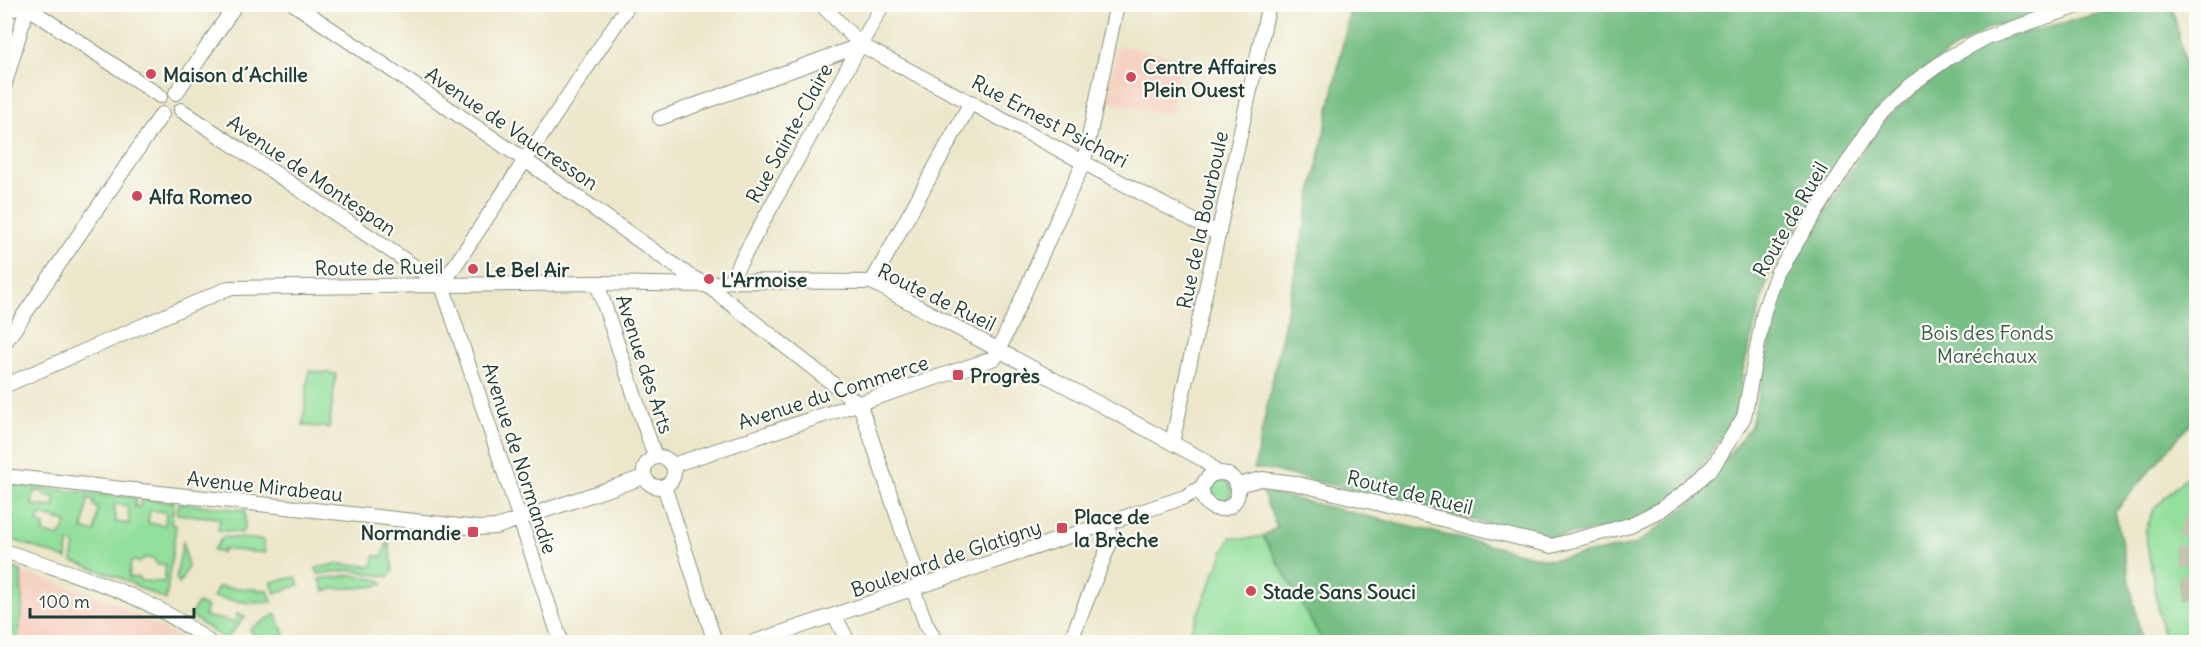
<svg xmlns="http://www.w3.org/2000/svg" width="2201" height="647" viewBox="0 0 2201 647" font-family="Delius,sans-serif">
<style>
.built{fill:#f6d2c3}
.green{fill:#93df9c;stroke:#598e68;stroke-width:1.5;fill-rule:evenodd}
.forest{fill:#76be84;stroke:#4a7e5c;stroke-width:1.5}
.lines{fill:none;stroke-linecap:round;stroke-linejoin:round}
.highway-tunnel{stroke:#c3c5ac;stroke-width:20;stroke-dasharray:20 10;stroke-linecap:butt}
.minor-casing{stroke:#86927f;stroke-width:16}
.minor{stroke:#fff;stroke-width:14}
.poi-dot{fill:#d1495b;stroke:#fdfcf7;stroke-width:2}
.labels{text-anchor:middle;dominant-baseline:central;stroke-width:4.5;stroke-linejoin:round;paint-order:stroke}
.poi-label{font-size:20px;font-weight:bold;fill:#1f3d34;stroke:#fdfcf7;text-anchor:start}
.street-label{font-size:20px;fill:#1f3d34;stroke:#fdfcf7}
.park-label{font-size:20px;fill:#365d49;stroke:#fdfcf7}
</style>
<rect width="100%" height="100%" fill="#fdfcf7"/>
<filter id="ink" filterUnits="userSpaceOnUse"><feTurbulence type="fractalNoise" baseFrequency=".0167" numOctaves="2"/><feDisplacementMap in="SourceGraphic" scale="12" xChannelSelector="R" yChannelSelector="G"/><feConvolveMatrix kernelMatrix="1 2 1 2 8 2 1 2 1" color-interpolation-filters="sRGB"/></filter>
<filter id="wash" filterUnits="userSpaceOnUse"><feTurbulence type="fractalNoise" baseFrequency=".008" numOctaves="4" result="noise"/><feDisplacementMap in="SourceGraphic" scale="24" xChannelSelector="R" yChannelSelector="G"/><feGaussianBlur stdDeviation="1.35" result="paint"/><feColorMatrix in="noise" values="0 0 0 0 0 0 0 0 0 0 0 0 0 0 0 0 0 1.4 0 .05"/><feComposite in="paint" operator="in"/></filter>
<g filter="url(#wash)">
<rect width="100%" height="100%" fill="#ece7ca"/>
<path class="built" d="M1118,45l64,13 -12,57 -65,-14z
M21,571l92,31 73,40h-169l5,-34z"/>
<path class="green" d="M309,371l27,3 -7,54 -26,-3z
M2196,467v175h-32l-19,-110 9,-23z
M1209 491a11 11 0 1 1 22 0a11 11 0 1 1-22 0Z
M4,484l132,14 -1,9h5l1,-8 33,3 -3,22 5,1 -10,75 -48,-23 -46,-16 3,-17 -7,-1 -1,16 -62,-22zM34,491l11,1v4l10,1 -1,10 -22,-2zM88,499h4l3,8 3,1 -3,24 -12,-2zM114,504l14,2 1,18 -13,-2zM150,510l16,2 -1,13 -17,-2zM41,515l26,7 -7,15 -17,-4 1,-7 -7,-4zM144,558l10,1 2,5 10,1 -2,17 -23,-1 -1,-3 -11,-1 2,-16 9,1z
M179,503l66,7v19l-4,4 -23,-3 2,-12 -43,-4z
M1263,536l60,106h-137l44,-105 17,2z
M223,537l40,3 2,13 -41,-4 -2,4 -9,-3z
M388,539l5,31 -4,7 -38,-7 -33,4 -2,-6 20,-4 36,2 3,-10h8z
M183,541l5,26 -9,17 -3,-6z
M5,565l16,6 1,37 -5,34h-12z
M352,575l27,5 4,4c-19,7 -39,1 -59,7l-4,-12z
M296,577l3,8 -24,8 -4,-11z
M218,587l50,3 4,12 -23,1 -36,-6z
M198,603l9,4 -3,9 30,6 3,-8 8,3 -20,23 -35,-25z
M276,614l12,28h-30l-8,-13z"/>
<path class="forest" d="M1351,5h718l-82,24 -41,25 -75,61 -100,151 -28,104 -7,48 -55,76 -55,32 -81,12 -278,-69h-13z
M2132,5h40l24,111v301l-81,94 27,131h-819l-60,-106 14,-9 -15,-36 288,69 85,-15 55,-41 61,-78 35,-150 94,-153 72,-59 42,-23z"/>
</g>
<g filter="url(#ink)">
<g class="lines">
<path class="highway-tunnel" d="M2196,520c-10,28 -10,57 0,84"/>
<g class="minor-casing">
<path id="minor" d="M294,4l231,156 166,117 16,8 153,120 61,181
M821,4l40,41 358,189
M4,10l23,-3 133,89
M4,87l24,-83
M176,93l60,-89
M181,110l261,175
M660,118l201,-73
M730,281l153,-277
M872,282l99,-180
M597,283l58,174
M442,285l119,357
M442,285l187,-281
M4,344l158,-230
M4,386l225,-98 368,-5 110,2 23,-4 142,1 300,161 32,17 13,13
M1172,443l97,-439
M644 472a15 15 0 1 1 30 0a15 15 0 1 1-30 0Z
M673,465l322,-107 89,-197 33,-157
M1202 491a18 18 0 1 1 36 0a18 18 0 1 1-36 0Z
M4,476l474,52 18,-1 148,-50
M1237,485l25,-6 32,4 258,63 78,-21 32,-16 31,-23 21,-21 30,-48 20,-106 13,-38 99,-155 33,-32 39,-28 39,-21 97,-33
M664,486l51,156
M4,551c70,23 147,44 205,91
M913,589l13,35 10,18
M835,616l13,26
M754,642l431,-145 17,-10
M1070,642l41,-102 -4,-16"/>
</g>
<use href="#minor" class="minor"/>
</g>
</g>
<g class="poi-dot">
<circle cx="151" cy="74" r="6"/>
<circle cx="1131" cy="77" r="6"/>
<circle cx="137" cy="196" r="6"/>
<circle cx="473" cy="269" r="6"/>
<circle cx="709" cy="279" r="6"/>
<rect x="952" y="369" width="12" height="12" rx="3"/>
<rect x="1056" y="522" width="12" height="12" rx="3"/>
<rect x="467" y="526" width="12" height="12" rx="3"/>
<circle cx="1251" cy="591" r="6"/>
</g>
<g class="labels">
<g class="poi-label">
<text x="1143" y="66">Centre Affaires<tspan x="1143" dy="23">Plein Ouest</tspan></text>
<text x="163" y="74">Maison d´Achille</text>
<text x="149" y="196">Alfa Romeo</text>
<text x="485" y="269">Le Bel Air</text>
<text x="721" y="279">L'Armoise</text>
<text x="970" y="375">Progrès</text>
<text x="1074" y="516">Place de<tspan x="1074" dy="23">la Brèche</tspan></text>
<text x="461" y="532" text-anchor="end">Normandie</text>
<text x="1263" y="591">Stade Sans Souci</text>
</g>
<g class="street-label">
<text transform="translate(1050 121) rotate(28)">Rue Ernest Psichari</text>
<text transform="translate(512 128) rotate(34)">Avenue de Vaucresson</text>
<text transform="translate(789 133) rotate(-61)">Rue Sainte-Claire</text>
<text transform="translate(312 175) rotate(34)">Avenue de Montespan</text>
<text transform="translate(1790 219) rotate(-60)">Route de Rueil</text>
<text transform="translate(1202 220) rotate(-78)">Rue de la Bourboule</text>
<text transform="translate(379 267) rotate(-1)">Route de Rueil</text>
<text transform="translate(937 297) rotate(26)">Route de Rueil</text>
<text transform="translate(645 364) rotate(72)">Avenue des Arts</text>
<text transform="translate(833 392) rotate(-18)">Avenue du Commerce</text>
<text transform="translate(520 458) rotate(72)">Avenue de Normandie</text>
<text transform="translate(265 486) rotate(6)">Avenue Mirabeau</text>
<text transform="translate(1410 492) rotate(14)">Route de Rueil</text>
<text transform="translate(946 558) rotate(-19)">Boulevard de Glatigny</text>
</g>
<g class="park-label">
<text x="1987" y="332">Bois des Fonds<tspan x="1987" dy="23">Maréchaux</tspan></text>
</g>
</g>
<rect width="2201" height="647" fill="none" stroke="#fdfcf7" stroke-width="24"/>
<path d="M30 608v9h164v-9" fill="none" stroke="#1f3d34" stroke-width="3"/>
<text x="39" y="608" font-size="18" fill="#1f3d34" stroke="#fdfcf7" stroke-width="4.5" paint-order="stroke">100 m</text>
</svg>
